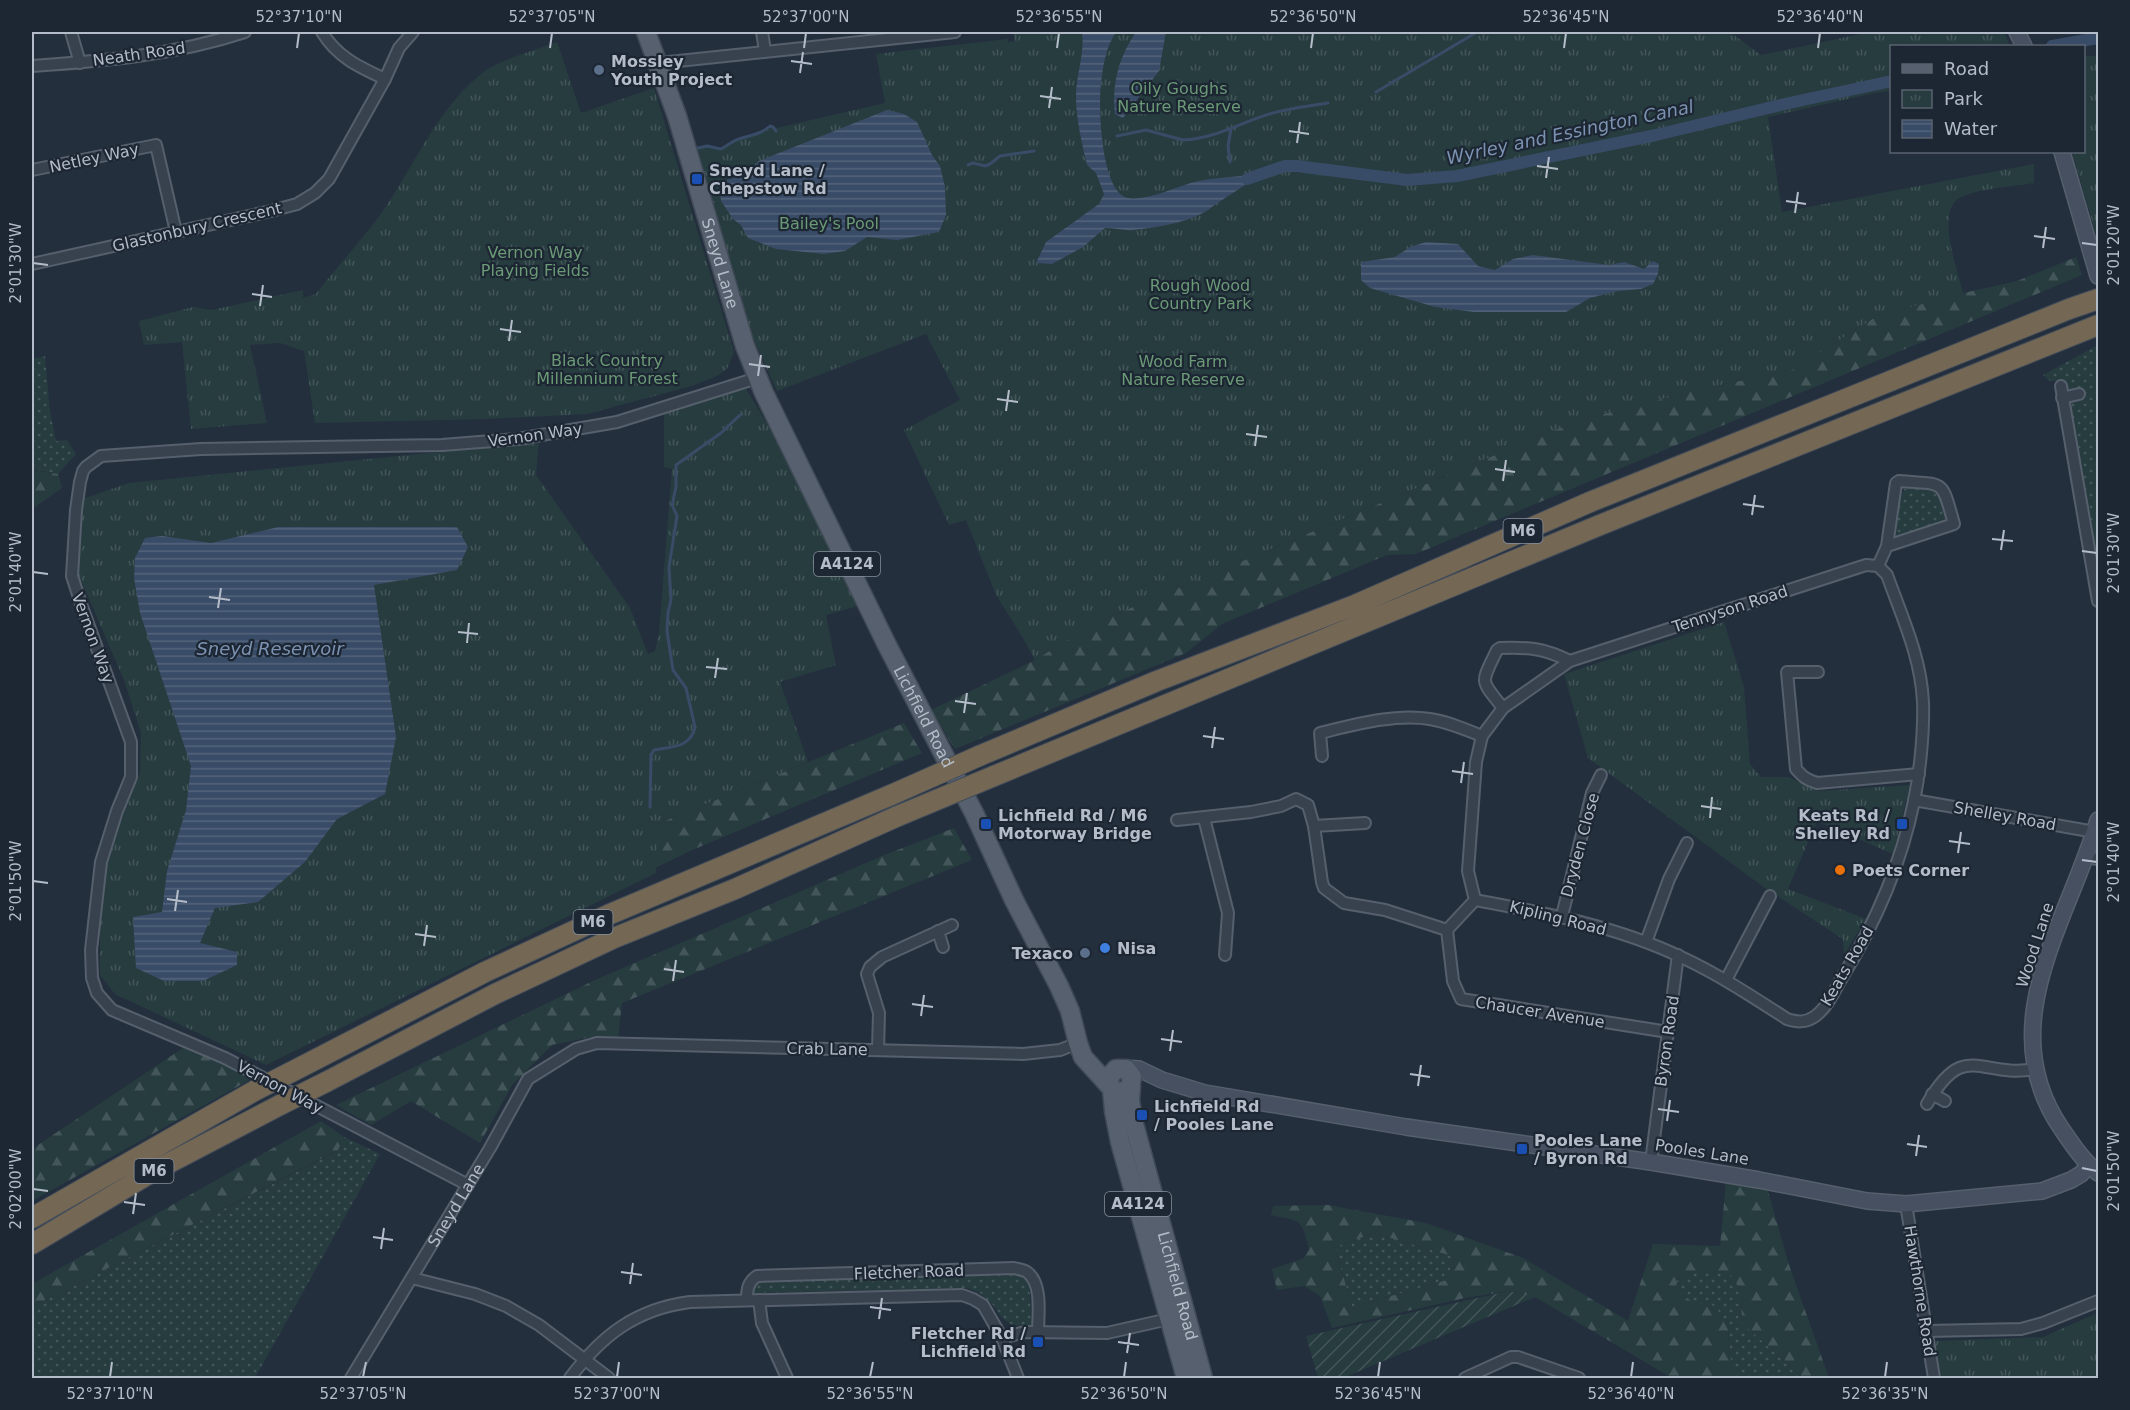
<svg xmlns="http://www.w3.org/2000/svg" width="2130" height="1410" viewBox="0 0 2130 1410" font-family="'DejaVu Sans',sans-serif">
<style>
.grass{fill:url(#grass-dots)}
.forest{fill:url(#forest-firs);fill-rule:evenodd}
.park{fill:url(#park-tufts)}
.garden{fill:url(#garden-furrows)}
.water{fill:url(#water-rules)}
.lines{fill:none;stroke-linecap:round;stroke-linejoin:round}
.stream{stroke:#394c67;stroke-width:3}
.canal{stroke:#394c67;stroke-width:12}
.street-casing{stroke:#565f6c;stroke-width:14}
.secondary-casing{stroke:#565f6c;stroke-width:18}
.primary-casing{stroke:#414a57;stroke-width:21}
.highway-casing{stroke:#434c59;stroke-width:22}
.street{stroke:#38414e;stroke-width:10}
.secondary{stroke:#465061;stroke-width:15}
.primary{stroke:#56606e;stroke-width:18}
.highway{stroke:#746855;stroke-width:20}
.highway-bridge-casing{stroke:#434c59;stroke-width:22;stroke-linecap:butt}
.highway-bridge{stroke:#746855;stroke-width:20}
.ticks{fill:none;stroke:#b4bcc9;stroke-width:2}
.service-dot{fill:#5c6f8a;stroke:#1d2633;stroke-width:2}
.transit-dot{fill:#1a4fb4;stroke:#1d2633;stroke-width:2}
.food-dot{fill:#e8710a;stroke:#1d2633;stroke-width:2}
.shop-dot{fill:#3f7fe0;stroke:#1d2633;stroke-width:2}
.labels{text-anchor:middle;dominant-baseline:central;stroke-width:4.5;stroke-linejoin:round;paint-order:stroke}
.shield{fill:#1d2633;stroke:#878f9c;stroke-width:1.5}
.shield-label{font-size:15px;font-weight:bold;fill:#b4bcc9}
.street-label{font-size:16px;fill:#b4bcc9;stroke:#1d2633}
.poi-label{font-size:16px;font-weight:bold;fill:#b4bcc9;stroke:#1d2633;text-anchor:start}
.park-label{font-size:16px;fill:#6b9a76;stroke:#1d2633}
.water-label{font-size:18px;font-style:italic;fill:#7c92b1;stroke:#1d2633}
.neatline{fill:none;stroke:#b4bcc9;stroke-width:2}
.ticks-label{font-size:15px;text-anchor:middle;fill:#b4bcc9}
</style>
<defs>
<pattern id="grass-dots" width="8" height="8" patternUnits="userSpaceOnUse" patternTransform="scale(1.5)"><rect width="8" height="8" fill="#263c3f"/><path d="M2 2h.1M6 6h.1" fill="none" stroke="#435659" stroke-width="1.8" stroke-linecap="round"/></pattern>
<pattern id="forest-firs" width="22" height="20" patternUnits="userSpaceOnUse" patternTransform="scale(1.5)"><rect width="22" height="20" fill="#263c3f"/><path d="M5 1l3.5 6h-7zM16 11l3.5 6h-7z" fill="#435659"/></pattern>
<pattern id="park-tufts" width="24" height="20" patternUnits="userSpaceOnUse" patternTransform="scale(1.5)"><rect width="24" height="20" fill="#263c3f"/><path d="M3 7l-1-3M5 7V3M7 7l1-3M15 17l-1-3M17 17v-4M19 17l1-3" fill="none" stroke="#435659"/></pattern>
<pattern id="garden-furrows" width="10" height="10" patternUnits="userSpaceOnUse" patternTransform="scale(1.5)"><rect width="10" height="10" fill="#263c3f"/><path d="M-1 1l2-2M0 10L10 0M9 11l2-2" fill="none" stroke="#435659"/></pattern>
<pattern id="water-rules" width="6" height="5" patternUnits="userSpaceOnUse" patternTransform="scale(1.5)"><rect width="6" height="5" fill="#394c67"/><path d="M0 2.5h6" fill="none" stroke="#53647b"/></pattern>
</defs>
<rect width="100%" height="100%" fill="#242f3e"/>
<path class="grass" d="M2098,345v220l-29,-158 4,-6 7,-2v-8l-12,-2 -2,-8h-16l-7,-6z
M45,356l5,55 6,30 11,-1 9,14 -18,20 -26,-5v-29l2,-2 -2,-1v-78z
M1923,486l15,4 8,25 -3,8 -46,17c-5,-16 0,-36 7,-51z
M344,1137l36,17 -125,224h-223v-71l305,-156z
M1374,1233l78,23 2,2 -7,22 -95,27 -17,-60z
M1707,1269l27,7 7,21 1,26 61,55h-67l-6,-21 -2,-27 -53,-41 2,-9 10,-6z
M1019,1275l8,4 3,16 2,31 -20,-1 -10,-7 -9,-13 -13,-12 -13,-5 -214,5 3,-9 12,-5z"/>
<path class="forest" d="M2076,257l6,18 -666,279 -29,1 -165,69 -36,29 -231,96 -24,-39 104,-50 57,-36 465,-195 39,-13 105,-27 91,-19 85,-54 86,-23 54,-12z
M32,470l26,4 4,14 -30,21z
M904,723l18,30 -232,98 -428,209 297,-196z
M954,828l18,32 -350,143 -4,35 -27,-1 -39,8 -40,40 -32,58 -69,-42 -40,24 -35,-20 257,-124 289,-125z
M186,1046l67,32 -221,123v-52z
M321,1121l23,16 -6,13 -306,157v-23z
M1726,1182l41,6 22,77 40,113h-26l-61,-55 -1,-25 -7,-22c-24,-6 -34,-9 -56,3l-3,10 19,14 22,3 12,24 2,27 6,21h-64l-137,-81 -26,-6 -44,7 -133,30 -12,-32 -16,-10 -27,4 -5,-21 32,-11 5,-9c-7,-31 -9,-28 -38,-34l2,-9 55,-1 98,18 97,35 105,63 25,-77 67,2zM1374,1233l78,23 2,2 -7,22 -95,27 -17,-60z"/>
<path class="park" d="M1013,32h717l31,23 109,-23h134l6,14h-118l-1,45 -17,2 -106,24 14,95 252,-48v19c-19,3 -56,6 -73,14 -27,13 -3,73 2,96l-86,23 -85,54 -91,19 -105,27 -39,13 -465,195 -57,36 -12,-22 -27,-43 -30,-75 -17,5 -45,-95 56,-30 -34,-66 -149,57 -25,-56 -55,-179 -5,-7 15,-3 14,3c6,-3 11,-8 18,-10 11,-4 21,-4 31,-13l7,2 108,-25 -9,-49 132,-15v3l7,-1z
M557,42l24,71 73,-25 80,264 -7,17 -12,8 -27,10 -101,27 -101,5 -171,4 -11,-72 -24,-8 -30,2 17,78 -76,6 -9,-87 -38,3 -5,-24 54,-14 19,3 91,-20v8l13,-4c22,-29 49,-57 69,-86 31,-46 52,-98 96,-134 19,-15 53,-23 76,-32z
M2084,56h14v185l-26,-89h12z
M746,389l49,80 63,137 -32,9 10,50 -56,17 28,80 -151,62 -1,49 -390,192 -151,-71 -15,-19v-67l7,-52 33,-83 1,-40 -17,-53 -47,-109 5,-72 47,-16 410,-41 -3,33 94,133 18,46 7,-3 4,-18 13,-164 -8,-2v-53l70,-24z
M1724,622l20,65 6,77 11,13h27l31,14 91,-6 -17,69 -76,-33 -29,68 78,30 -22,36 -1,-16 -78,-51 -177,-130 -24,-84z
M2095,1314l3,10v54h-157l-6,-37 108,-4z"/>
<path class="garden" d="M1509,1291l26,6 -192,81h-25l-12,-42z"/>
<path class="water" d="M1082,32h34c-10,15 -13,33 -15,52 -3,22 0,109 27,114 19,3 48,-11 66,-16 22,-5 46,-5 68,-8l-49,32c-15,15 -57,22 -80,24 -9,1 -18,-2 -28,-2l-22,19 -31,17 -16,-1 10,-21 53,-38 5,-10 -8,-21 -9,-8c-5,-22 -11,-45 -11,-69 0,-21 9,-43 6,-64z
M1136,32h30l-7,39 -36,47 -8,-4c-4,-30 5,-59 21,-82z
M887,110l17,4 13,8 15,33 8,11 5,21 1,28 -7,17 -42,8 -30,-3 -22,14 -21,3 -48,-5 -28,-11 -7,-13 -8,-6 -12,-18 -2,-19 22,-6 18,-15z
M1426,242l32,2 20,22 17,4 18,-11 20,-4 76,10 15,-3 20,7 9,-8 6,3 -1,10 -5,10 -12,5 -23,2 -28,7 -24,14h-92l-39,-5 -65,-19 -9,-8v-18l34,-5 15,-10z
M278,527h179l11,20 -11,23 -83,15 22,152 -11,57 -48,25 -32,43 -47,40 -43,6 -15,35 37,9v13l-34,16h-39l-28,-13 -3,-51 29,-5 5,-41 19,-61 5,-44 -51,-153 -6,-35 1,-20 10,-20 17,-2 49,7z"/>
<g class="lines">
<path class="stream" d="M1376,92l101,-60
M1117,136l29,-6 37,10c32,-1 60,-19 90,-27 18,-5 37,-7 55,-10
M694,149l13,-3 14,3c6,-3 11,-8 18,-10 11,-4 21,-4 31,-13l3,1 3,4
M1230,162l-2,-16 3,-17
M968,165l5,-2 12,3 5,-2 10,-8 34,-5
M650,807l1,-52 3,-5c16,-3 37,-2 41,-23l-9,-39 -13,-18 -6,-39 1,-18 3,-13 -2,-33 8,-51 -5,-11 4,-18v-22l45,-32 19,-18"/>
<path class="canal" d="M2052,46l46,-8
M1247,179l38,-13h12l110,14 50,-4 199,-41 133,-32 103,-22"/>
<g class="street-casing">
<g id="street">
<path d="M71,32l9,31"/>
<path d="M322,32c15,25 37,35 63,47"/>
<path d="M762,32l3,19"/>
<path d="M659,63l296,-31"/>
<path d="M32,66c72,-5 143,-11 213,-34"/>
<path d="M32,170l124,-25 20,87"/>
<path d="M32,264l239,-53 26,-7 18,-11 14,-14 56,-100 14,-31 14,-16"/>
<path d="M2061,386l37,215"/>
<path d="M2062,398l17,-4"/>
<path d="M1878,566l9,-20 9,-63 3,-2c47,4 42,-3 55,43l-67,22"/>
<path d="M1818,672h-31l9,97c7,8 11,11 21,14l102,-9"/>
<path d="M1503,708c-24,-30 -22,-24 -6,-58l3,-2c29,-1 43,0 70,13"/>
<path d="M1322,756l-2,-23c33,-8 76,-20 110,-14 18,3 35,10 52,17"/>
<path d="M1914,800l181,32"/>
<path d="M1204,818l24,95 -3,42"/>
<path d="M1177,820l74,-8 30,-6 15,-7 12,6 6,21 51,-3"/>
<path d="M1314,826l8,56 2,6 20,15 41,7 62,20 6,51 8,18 207,33"/>
<path d="M2086,857l12,2"/>
<path d="M1562,916l30,-123 9,-18"/>
<path d="M1447,930l28,-30c70,13 141,26 206,57 37,17 72,40 106,62 10,3 18,4 27,-2 12,-8 19,-23 26,-36 34,-55 61,-116 74,-180 6,-29 10,-69 9,-99 -2,-45 -21,-85 -36,-127l-9,-9 -12,-1 -296,96 -67,47 -21,28 -6,26 -8,109 7,29"/>
<path d="M938,931l5,16"/>
<path d="M1646,942l23,-63 18,-36"/>
<path d="M1726,980l44,-84"/>
<path d="M878,1050l1,-37 -12,-39 3,-7 12,-10 70,-32"/>
<path d="M1932,1094l13,7"/>
<path d="M1927,1104c38,-66 53,-25 108,-35"/>
<path d="M1651,1162l27,-207"/>
<path d="M468,1185l-243,-127 -113,-48 -15,-17 -5,-15 -1,-28 10,-88 16,-51 14,-34v-35l-49,-135 -10,-31 4,-66 4,-28 3,-11 3,-4 15,-11 100,-7 241,-4 76,-6 99,-17 140,-44"/>
<path d="M1906,1204l28,174"/>
<path d="M412,1278l63,16 31,12 33,19 70,53"/>
<path d="M747,1300c0,-11 1,-18 10,-24l257,-8c4,1 10,2 13,4 16,12 11,43 11,60"/>
<path d="M759,1300l3,23 25,55"/>
<path d="M1927,1331l94,-2 22,-6 55,-22"/>
<path d="M1002,1338l23,-6 82,1 66,-15"/>
<path id="s1" d="M351,1378l139,-230 38,-69 48,-30 21,-6 426,11 37,-4 18,-7"/>
<path d="M570,1378c32,-43 66,-69 120,-76l272,-7 11,4 10,6 19,33 16,40"/>
<path d="M1465,1378l46,-21h7l61,21"/>
</g>
</g>
<g class="secondary-casing">
<path id="secondary" d="M2017,32l7,14
M2062,152l36,124
M2098,820c-30,102 -107,205 -37,308 11,16 22,33 37,45
M1123,1068l16,1 23,11 43,13 201,34 245,35 108,18 108,21 39,3 136,-13 29,-11 10,-6 8,-9"/>
</g>
<g class="primary-casing">
<g id="primary">
<path id="s2" d="M646,32l31,84 68,230 19,47 123,252 87,168 40,87 45,86 11,25 8,32 5,14 31,34 7,1 9,-4 2,-11 -6,-8h-10l-7,8 1,9"/>
<path id="s3" d="M1131,1086l-1,15 4,23 69,254"/>
<path d="M1112,1089l2,22 6,31 66,236"/>
</g>
</g>
<g class="highway-casing">
<path id="highway" d="M979,756l178,-75 198,-76 235,-103 479,-193 29,-10
M994,776l606,-251 498,-200
M303,1066l182,-94 123,-57 283,-120
M326,1082l169,-88 119,-56 121,-49 163,-73
M32,1218l224,-128
M32,1244l120,-72 128,-67"/>
</g>
<use href="#street" class="street"/>
<use href="#secondary" class="secondary"/>
<use href="#primary" class="primary"/>
<use href="#highway" class="highway"/>
<g class="highway-bridge-casing">
<path id="highway-bridge" d="M891,795l88,-39
M898,816l96,-40
M256,1090l47,-24
M280,1105l46,-23"/>
</g>
<use href="#highway-bridge" class="highway-bridge"/>
</g>
<path class="ticks" d="M297,48l2,-15M550,48l2,-15M804,48l2,-15M1057,48l2,-15M1311,48l2,-15M1564,48l2,-15M1818,48l2,-15M791,61l21,3M800,73l3,-21M1040,96l21,3M1049,108l3,-21M1289,131l20,3M1297,143l3,-21M1537,166l21,3M1546,178l3,-21M1786,201l20,3M1795,213l3,-21M2034,236l21,3M2082,243l15,2M2043,248l3,-21M33,263l15,2M252,294l20,3M260,306l3,-21M500,329l21,3M509,341l3,-21M749,364l21,3M758,376l3,-21M997,399l21,3M1006,411l3,-21M1246,434l21,3M1255,446l3,-21M1495,469l20,3M1503,481l3,-21M1743,504l21,3M1752,515l3,-20M1992,539l21,2M2001,550l3,-20M2082,551l15,2M33,572l15,2M209,597l21,3M218,608l3,-20M458,632l20,2M467,643l2,-20M706,667l21,2M715,678l3,-20M955,701l21,3M964,713l3,-20M1203,736l21,3M1212,748l3,-21M1452,771l21,3M1461,783l3,-21M1701,806l20,3M1710,818l2,-21M1949,841l21,3M1958,853l3,-21M2082,860l15,2M33,881l15,2M167,899l20,3M175,911l3,-21M415,934l21,3M424,946l3,-21M664,969l20,3M673,981l3,-21M912,1004l21,3M921,1016l3,-21M1161,1039l21,3M1170,1051l3,-21M1410,1074l20,3M1418,1086l3,-21M1658,1109l21,3M1667,1121l3,-21M1907,1144l20,3M1916,1156l3,-21M2082,1168l15,3M33,1189l15,2M124,1202l21,3M133,1214l3,-21M373,1237l20,3M381,1249l3,-21M621,1272l21,3M630,1284l3,-21M870,1307l21,3M879,1319l3,-21M1118,1342l21,3M1127,1353l3,-20M110,1377l2,-15M363,1377l3,-15M617,1377l2,-15M870,1377l3,-15M1124,1377l2,-15M1378,1377l2,-15M1631,1377l2,-15M1885,1377l2,-15"/>
<g class="service-dot">
<circle cx="599" cy="70" r="6"/>
<circle cx="1085" cy="953" r="6"/>
</g>
<g class="transit-dot">
<rect x="691" y="173" width="12" height="12" rx="3"/>
<rect x="980" y="818" width="12" height="12" rx="3"/>
<rect x="1896" y="818" width="12" height="12" rx="3"/>
<rect x="1136" y="1109" width="12" height="12" rx="3"/>
<rect x="1516" y="1143" width="12" height="12" rx="3"/>
<rect x="1032" y="1336" width="12" height="12" rx="3"/>
</g>
<circle class="food-dot" cx="1840" cy="870" r="6"/>
<circle class="shop-dot" cx="1105" cy="948" r="6"/>
<g class="labels">
<g class="shield">
<rect x="1503.5" y="519" width="39" height="24" rx="4.5"/>
<rect x="814" y="552" width="66" height="24" rx="4.5"/>
<rect x="573.5" y="910" width="39" height="24" rx="4.5"/>
<rect x="134.5" y="1159" width="39" height="24" rx="4.5"/>
<rect x="1105" y="1192" width="66" height="24" rx="4.5"/>
</g>
<g class="shield-label">
<text x="1523" y="531">M6</text>
<text x="847" y="564">A4124</text>
<text x="593" y="922">M6</text>
<text x="154" y="1171">M6</text>
<text x="1138" y="1204">A4124</text>
</g>
<g class="street-label">
<text transform="translate(139 54) rotate(-8)">Neath Road</text>
<text transform="translate(94 158) rotate(-12)">Netley Way</text>
<text transform="translate(197 227) rotate(-13)">Glastonbury Crescent</text>
<text stroke="none"><textPath href="#s2" startOffset="243">Sneyd Lane</textPath></text>
<text transform="translate(535 435) rotate(-8)">Vernon Way</text>
<text transform="translate(1730 609) rotate(-18)">Tennyson Road</text>
<text transform="translate(93 638) rotate(70)">Vernon Way</text>
<text stroke="none"><textPath href="#s2" startOffset="741">Lichfield Road</textPath></text>
<text transform="translate(2005 816) rotate(10)">Shelley Road</text>
<text transform="translate(1580 845) rotate(-75)">Dryden Close</text>
<text transform="translate(1558 918) rotate(14)">Kipling Road</text>
<text transform="translate(2035 945) rotate(-72)">Wood Lane</text>
<text transform="translate(1847 966) rotate(-60)">Keats Road</text>
<text transform="translate(1540 1012) rotate(9)">Chaucer Avenue</text>
<text transform="translate(1667 1041) rotate(-82)">Byron Road</text>
<text transform="translate(827 1049) rotate(1)">Crab Lane</text>
<text transform="translate(280 1087) rotate(28)">Vernon Way</text>
<text transform="translate(1702 1152) rotate(9)">Pooles Lane</text>
<text stroke="none"><textPath href="#s1" startOffset="202">Sneyd Lane</textPath></text>
<text transform="translate(909 1272) rotate(-2)">Fletcher Road</text>
<text stroke="none"><textPath href="#s3" startOffset="206">Lichfield Road</textPath></text>
<text transform="translate(1920 1291) rotate(81)">Hawthorne Road</text>
</g>
<g class="poi-label">
<text x="611" y="61">Mossley<tspan x="611" dy="18">Youth Project</tspan></text>
<text x="709" y="170">Sneyd Lane /<tspan x="709" dy="18">Chepstow Rd</tspan></text>
<text x="998" y="815">Lichfield Rd / M6<tspan x="998" dy="18">Motorway Bridge</tspan></text>
<text x="1890" y="815" text-anchor="end">Keats Rd /<tspan x="1890" dy="18">Shelley Rd</tspan></text>
<text x="1852" y="870">Poets Corner</text>
<text x="1117" y="948">Nisa</text>
<text x="1073" y="953" text-anchor="end">Texaco</text>
<text x="1154" y="1106">Lichfield Rd<tspan x="1154" dy="18">/ Pooles Lane</tspan></text>
<text x="1534" y="1140">Pooles Lane<tspan x="1534" dy="18">/ Byron Rd</tspan></text>
<text x="1026" y="1333" text-anchor="end">Fletcher Rd /<tspan x="1026" dy="18">Lichfield Rd</tspan></text>
</g>
<g class="park-label">
<text x="1179" y="88">Oily Goughs<tspan x="1179" dy="18">Nature Reserve</tspan></text>
<text x="829" y="223">Bailey's Pool</text>
<text x="535" y="252">Vernon Way<tspan x="535" dy="18">Playing Fields</tspan></text>
<text x="1200" y="285">Rough Wood<tspan x="1200" dy="18">Country Park</tspan></text>
<text x="607" y="360">Black Country<tspan x="607" dy="18">Millennium Forest</tspan></text>
<text x="1183" y="361">Wood Farm<tspan x="1183" dy="18">Nature Reserve</tspan></text>
</g>
<g class="water-label">
<text transform="translate(1570 132) rotate(-12)">Wyrley and Essington Canal</text>
<text x="270" y="648">Sneyd Reservoir</text>
</g>
</g>
<rect width="2130" height="1410" fill="none" stroke="#1d2633" stroke-width="66"/>
<rect x="1890" y="45" width="195" height="108" fill="#1d2633" stroke="#59626f" stroke-width="1.5"/>
<rect x="1902" y="64" width="30" height="9" fill="#56606e" stroke="#59626f" stroke-width="1.5"/>
<text x="1944" y="75" font-size="18" fill="#b4bcc9">Road</text>
<rect x="1902" y="90" width="30" height="18" fill="url(#park-tufts)" stroke="#59626f" stroke-width="1.5"/>
<text x="1944" y="105" font-size="18" fill="#b4bcc9">Park</text>
<rect x="1902" y="120" width="30" height="18" fill="url(#water-rules)" stroke="#59626f" stroke-width="1.5"/>
<text x="1944" y="135" font-size="18" fill="#b4bcc9">Water</text>
<rect x="33" y="33" width="2064" height="1344" class="neatline"/>
<g class="ticks-label">
<text x="299" y="22">52°37'10"N</text>
<text x="552" y="22">52°37'05"N</text>
<text x="806" y="22">52°37'00"N</text>
<text x="1059" y="22">52°36'55"N</text>
<text x="1313" y="22">52°36'50"N</text>
<text x="1566" y="22">52°36'45"N</text>
<text x="1820" y="22">52°36'40"N</text>
<text transform="translate(2114 245) rotate(-90)" y="5">2°01'20"W</text>
<text transform="translate(16 263) rotate(-90)" y="5">2°01'30"W</text>
<text transform="translate(2114 553) rotate(-90)" y="5">2°01'30"W</text>
<text transform="translate(16 572) rotate(-90)" y="5">2°01'40"W</text>
<text transform="translate(2114 862) rotate(-90)" y="5">2°01'40"W</text>
<text transform="translate(16 881) rotate(-90)" y="5">2°01'50"W</text>
<text transform="translate(2114 1171) rotate(-90)" y="5">2°01'50"W</text>
<text transform="translate(16 1189) rotate(-90)" y="5">2°02'00"W</text>
<text x="110" y="1399">52°37'10"N</text>
<text x="363" y="1399">52°37'05"N</text>
<text x="617" y="1399">52°37'00"N</text>
<text x="870" y="1399">52°36'55"N</text>
<text x="1124" y="1399">52°36'50"N</text>
<text x="1378" y="1399">52°36'45"N</text>
<text x="1631" y="1399">52°36'40"N</text>
<text x="1885" y="1399">52°36'35"N</text>
</g>
</svg>
